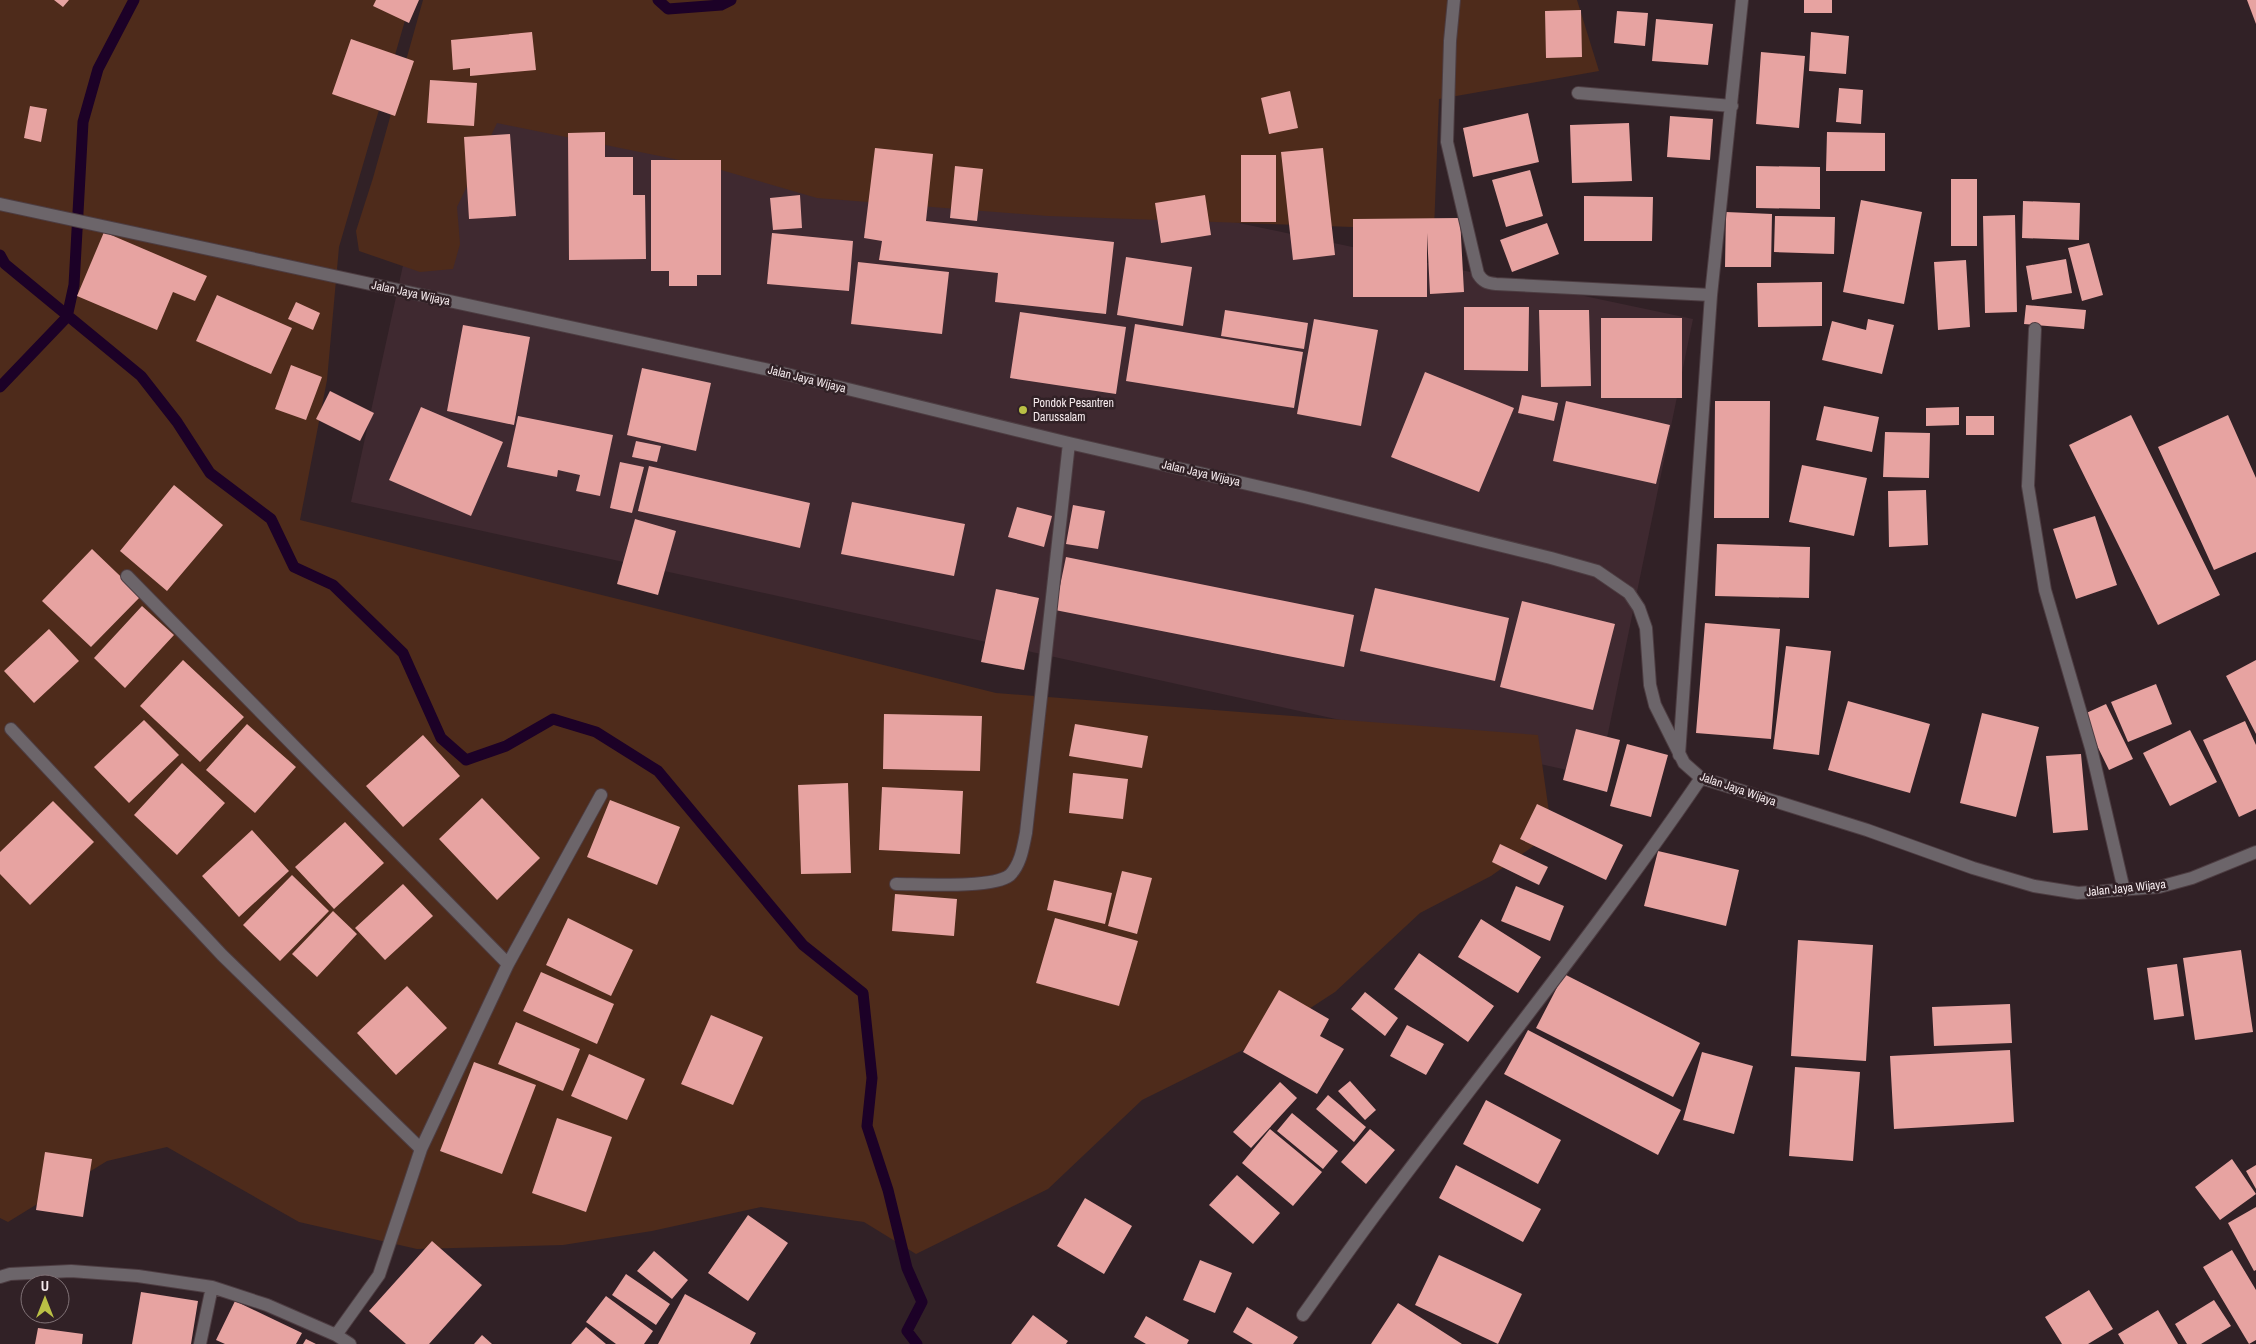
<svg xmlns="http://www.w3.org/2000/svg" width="2256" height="1344" viewBox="0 0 2256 1344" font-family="'Archivo Narrow',sans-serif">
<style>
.built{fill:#3f2930}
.green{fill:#4e2b1b}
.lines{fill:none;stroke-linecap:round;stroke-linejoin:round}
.stream{stroke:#1c0127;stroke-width:11}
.building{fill:#e7a3a1}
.minor-casing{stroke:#4d3d42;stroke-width:14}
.minor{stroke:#6c656a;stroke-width:12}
.poi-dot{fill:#bac045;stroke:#312126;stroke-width:2}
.labels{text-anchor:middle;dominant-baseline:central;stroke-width:5;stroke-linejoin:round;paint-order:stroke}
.street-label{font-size:12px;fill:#f6ebee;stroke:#312126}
.poi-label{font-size:12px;fill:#f6ebee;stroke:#312126;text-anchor:start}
</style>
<rect width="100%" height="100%" fill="#312126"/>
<path class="built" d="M449,56l1244,263 -94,458 -1248,-275z"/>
<path class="green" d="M0,0h411l-72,247 -12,133 -27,140 696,173 542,42 14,98 -61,43 -71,37 -85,79 -80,52 -113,56 -94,89 -132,65 -52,-32 -103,-15 -109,24 -89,14 -146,4 -118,-27 -132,-75 -60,14 -99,61 -8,-4z
M423,0h1154l22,71 -160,28 -5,131 -386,-14 -231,-18 -113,-33 -207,-42 -40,84 3,37 -7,25 -33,3 -61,-21 -3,-20 17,-53z"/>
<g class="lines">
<path class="stream" d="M658,0l10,9 53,-4 10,-5
M0,255l5,9 136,112 36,46 33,51 61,46 23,48 39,18 70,68 38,85 25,22 40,-14 47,-27 43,13 62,39 145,174 60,48 9,85 -5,48 21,64 19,78 15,34 -15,29 10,13
M0,387l67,-70 7,-32 9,-163 15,-53 36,-69"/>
</g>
<path class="building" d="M54,0h15l-6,7z
M376,0h43l-10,23 -36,-17z
M1804,0h28v13h-28z
M2247,0h9v24z
M1581,10l1,47 -36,1 -1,-47z
M1617,11l31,2 -3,33 -31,-3z
M1656,19l57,5 -5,41 -56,-4z
M532,32l4,38 -66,6v-8l-17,2 -2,-30z
M1811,32l38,4 -3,38 -37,-3z
M351,39l63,22 -19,55 -63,-22z
M1761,52l44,4 -6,72 -43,-4z
M430,80l47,3 -3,43 -47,-3z
M1839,88l24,2 -2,34 -25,-2z
M1290,91l8,37 -29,6 -8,-36z
M30,106l17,3 -6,33 -17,-4z
M1528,113l11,49 -66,15 -10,-49z
M1670,116l43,3 -3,41 -43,-3z
M1629,123l3,58 -60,2 -2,-58z
M605,132v25h28v38h12l1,64 -77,1 -1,-127z
M1827,132l58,1v38h-59z
M510,134l6,82 -47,3 -5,-82z
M875,148l58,6 -7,67 188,21 -8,72 -111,-12 3,-29 -119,-13 3,-19 -18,-3z
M1323,148l12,107 -42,5 -12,-108z
M1241,155h35v67h-35z
M651,160h70v115h-24v11h-28v-15h-18z
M955,166l28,3 -6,52 -27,-3z
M1756,166l64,1v42l-64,-1z
M1530,170l13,46 -37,11 -14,-47z
M1951,179h26v67h-26z
M800,195l2,33 -29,2 -3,-32z
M1205,195l6,40 -50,8 -6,-40z
M1584,196l69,1 -1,44h-68z
M1861,200l61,12 -18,92 -61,-12z
M2023,201l57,2 -1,37 -57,-2z
M1726,212l46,2 -1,53h-46z
M2015,215l2,97 -32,1 -2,-97z
M1775,216l60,1 -1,37 -60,-2z
M1460,218l4,74 -34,2 -3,-61v64h-74v-78z
M1547,223l12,31 -47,18 -12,-32z
M104,232l103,44 -12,25 -22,-9 -16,38 -80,-34z
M772,233l81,8 -4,50 -82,-7z
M2089,243l14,52 -21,6 -14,-53z
M1126,257l66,10 -9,59 -66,-11z
M2066,259l6,34 -40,7 -6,-34z
M1966,260l4,67 -32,3 -4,-68z
M858,262l91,10 -7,62 -91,-10z
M1822,282v44l-64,1 -1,-44z
M217,295l75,33 -21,46 -75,-33z
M296,302l24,11 -7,17 -25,-11z
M2026,305l60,5 -2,19 -60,-5z
M1464,307h65l-1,64 -64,-1z
M1225,310l83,13 -4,26 -83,-13z
M1539,310h50l2,76 -50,1z
M1020,312l106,15 -10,67 -106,-16z
M1601,318h81v80h-81z
M1314,319l64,11 -17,96 -64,-12z
M1868,319l26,6 -12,49 -60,-14 10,-39 34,9z
M1135,324l168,28 -9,56 -168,-27z
M463,325l67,12 -16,88 -67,-14z
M291,365l31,12 -16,43 -31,-11z
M642,368l69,15 -15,68 -69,-16z
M1425,372l89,36 -35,84 -88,-35z
M330,391l44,22 -14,28 -44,-22z
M1522,395l36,8 -4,18 -36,-8z
M1566,401l104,24 -14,59 -103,-23z
M1715,401h55l-1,117h-55z
M1824,406l55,11 -7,35 -56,-12z
M421,407l82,35 -32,74 -82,-36z
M1959,407v18l-33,1v-18z
M2131,415l89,180 -62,30 -89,-180z
M2228,415l28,63v74l-42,18 -56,-123z
M518,416l95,19 -13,61 -24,-5 4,-16 -22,-5 -1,7 -50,-10z
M1966,416h28v19h-28z
M1885,432l45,1 -1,45 -46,-1z
M636,441l25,5 -4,16 -25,-5z
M620,462l24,5 -12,46 -22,-5z
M1802,465l65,13 -13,58 -65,-14z
M649,466l161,37 -10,45 -162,-37z
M174,485l49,40 -56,66 -47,-40z
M1926,490l2,55 -39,2 -1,-56z
M852,502l113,22 -11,52 -113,-22z
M1073,505l32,6 -7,38 -32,-5z
M1017,507l35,9 -8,31 -36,-10z
M2095,516l22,69 -41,14 -23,-70z
M635,519l41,12 -18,64 -41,-11z
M1717,544l93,3 -1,51 -94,-2z
M92,549l49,47 -50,51 -49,-46z
M1066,557l288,58 -10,52 -289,-57z
M1375,588l134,30 -14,63 -135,-30z
M996,589l43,9 -15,72 -43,-8z
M1522,601l93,23 -22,86 -93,-23z
M142,606l32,29 -49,53 -31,-30z
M1705,623l75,6 -9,110 -75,-6z
M49,629l30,32 -45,42 -30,-32z
M1786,646l45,5 -12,104 -46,-6z
M183,660l61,57 -44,45 -60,-56z
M2256,660v74l-30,-58z
M2156,684l16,40 -44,18 -17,-40z
M1848,701l82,23 -20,69 -82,-23z
M2106,704l27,55 -24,11 -27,-55z
M1982,713l57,14 -23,90 -56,-14z
M884,714l98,2 -2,55 -97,-2z
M144,720l35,35 -50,48 -35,-36z
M2245,721l11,24v64l-17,8 -36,-77z
M247,724l49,43 -41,46 -49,-43z
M1075,724l73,12 -6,32 -73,-12z
M1576,729l44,11 -13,52 -44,-12z
M2190,730l27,52 -47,24 -27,-53z
M423,735l37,41 -57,51 -37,-41z
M1627,744l41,11 -17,62 -41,-11z
M2081,754l7,76 -35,3 -7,-77z
M182,763l43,40 -48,52 -43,-40z
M1073,773l55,6 -5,40 -54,-6z
M848,783l3,90 -50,1 -3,-89z
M882,787l81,4 -3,63 -81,-4z
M482,798l58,60 -43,42 -58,-61z
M610,800l70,27 -23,58 -70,-28z
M53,801l41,41 -64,63 -30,-31v-22z
M1537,804l86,41 -17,35 -86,-41z
M345,822l39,41 -50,46 -39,-42z
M252,830l37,41 -50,46 -37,-41z
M1500,844l48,23 -9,18 -47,-23z
M1658,851l81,19 -13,56 -82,-20z
M1122,871l30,7 -15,56 -29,-8z
M292,875l37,36 -49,50 -37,-36z
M1054,880l58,13 -7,31 -58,-14z
M403,884l30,32 -48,44 -30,-32z
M1516,886l48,20 -14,35 -49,-20z
M895,894l62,5 -3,37 -62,-5z
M333,911l24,23 -40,43 -25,-23z
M568,918l65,32 -22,46 -65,-31z
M1055,918l83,23 -19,65 -83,-23z
M1481,919l60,38 -23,36 -60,-36z
M1798,940l75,5 -7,116 -75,-5z
M2241,950l12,82 -58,8 -12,-82z
M1419,953l75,53 -26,36 -74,-53z
M2177,964l7,52 -30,4 -7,-52z
M541,972l73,32 -17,40 -74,-33z
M1564,974l136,69 -27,54 -137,-69z
M407,986l40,42 -51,47 -39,-42z
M1279,990l50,29 -9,17 24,13 -27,45 -74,-42z
M1365,992l33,26 -13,18 -34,-27z
M2010,1004l2,39 -78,3 -2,-39z
M711,1015l52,22 -30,68 -52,-21z
M516,1022l64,27 -17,42 -65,-27z
M1407,1025l37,19 -18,31 -36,-19z
M1528,1030l153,80 -23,45 -154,-81z
M2010,1050l4,72 -120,7 -4,-73z
M1702,1052l51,14 -19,68 -51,-14z
M589,1054l56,25 -18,41 -56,-24z
M474,1062l62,23 -34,89 -62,-23z
M1795,1067l65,5 -7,89 -64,-5z
M1350,1081l26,29 -11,10 -27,-29z
M1280,1082l17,16 -46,50 -18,-16z
M1328,1095l38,32 -12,15 -38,-33z
M1486,1100l75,40 -23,44 -75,-40z
M1292,1113l46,38 -15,18 -46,-38z
M557,1118l55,19 -26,75 -54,-19z
M1270,1129l52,43 -29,34 -51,-43z
M1370,1129l25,21 -29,34 -25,-22z
M45,1152l47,7 -9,58 -47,-7z
M2232,1159l24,35 -36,26 -25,-33z
M1456,1165l85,44 -18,33 -84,-44z
M2256,1165v24l-10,-18z
M1237,1175l43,38 -27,31 -44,-39z
M1085,1198l47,28 -28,48 -47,-28z
M2256,1207v63l-2,1 -26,-48z
M748,1215l40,28 -40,58 -40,-28z
M432,1241l50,44 -53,59h-23l-37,-33z
M2232,1250l24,40v50l-7,4 -46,-77z
M654,1251l34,29 -16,19 -35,-28z
M1439,1255l83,39 -24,50 -83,-39z
M1200,1260l32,13 -17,40 -32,-13z
M626,1274l44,30 -14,21 -44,-30z
M2089,1290l24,39 -25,15h-26l-17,-27z
M141,1292l57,9 -7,43h-59z
M685,1294l71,39 -6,11h-92z
M606,1296l47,35 -9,13h-28l-30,-22z
M2214,1300l17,26 -30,18h-14l-12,-20z
M235,1301l67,32 -6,11h-71l-9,-4z
M1398,1303l64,41h-91z
M1247,1307l51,30 -5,7h-40l-20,-12z
M2158,1310l20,34h-54l-6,-10z
M1033,1315l35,26 -2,3h-55z
M1146,1316l43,24 -2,4h-41l-12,-7z
M586,1327l20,17h-35z
M38,1328l45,6 -1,10h-47z
M482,1335l10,9h-18z
M306,1339l10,5h-13z"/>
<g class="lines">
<g class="minor-casing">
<path id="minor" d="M1454,0l-4,41 -3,101 31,132c5,8 9,9 18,10l215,11
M1578,93l154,13
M0,204l774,167 295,72 235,54 247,61 46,13 32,22 10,15 7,20 4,57 5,20 29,58 17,15 166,52 106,38 61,18 44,7 81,-6 33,-9 64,-26
M2035,329l-7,157 17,104 46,158 33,142
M127,576l381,388
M11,729l211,226 199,194
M1679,755l32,-460 31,-295
M896,884c24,0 97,5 114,-9 11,-11 13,-28 16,-42l43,-390
M0,1277l10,-3 61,-3 67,5 74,11 55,18 69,30 14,9
M1303,1315c28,-39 55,-78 84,-116 105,-140 215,-276 314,-421
M336,1335l43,-60 42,-126 87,-185 93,-169
M200,1344l12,-57"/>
</g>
<use href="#minor" class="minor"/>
</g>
<circle class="poi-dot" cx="1023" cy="410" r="5"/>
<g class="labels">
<g class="street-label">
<text transform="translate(411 293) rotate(12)">Jalan Jaya Wijaya</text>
<text transform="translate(807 379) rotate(14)">Jalan Jaya Wijaya</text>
<text transform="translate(1201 473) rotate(13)">Jalan Jaya Wijaya</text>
<text transform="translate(1738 789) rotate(19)">Jalan Jaya Wijaya</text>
<text transform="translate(2126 888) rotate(-6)">Jalan Jaya Wijaya</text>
</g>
<g class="poi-label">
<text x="1033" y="403">Pondok Pesantren<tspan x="1033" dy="14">Darussalam</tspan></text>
</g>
</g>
<g transform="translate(45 1299)"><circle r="24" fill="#312126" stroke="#807276"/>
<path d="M0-4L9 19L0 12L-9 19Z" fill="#bac045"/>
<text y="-8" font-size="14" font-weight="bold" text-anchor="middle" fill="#f6ebee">U</text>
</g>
</svg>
